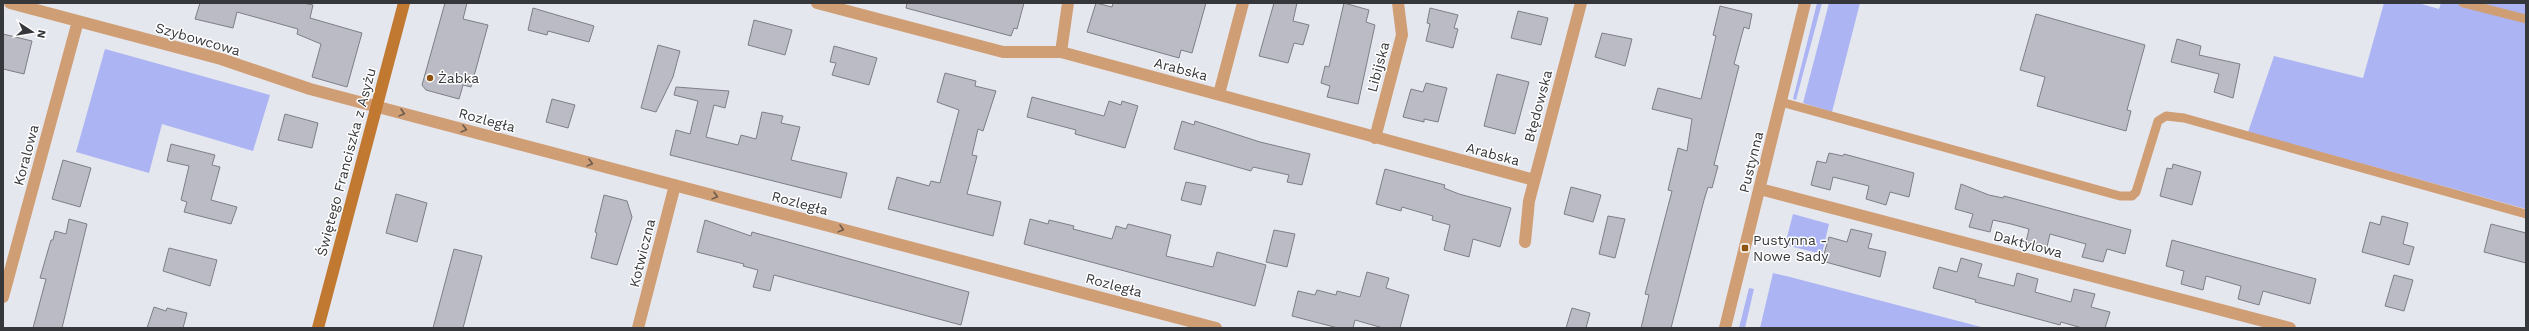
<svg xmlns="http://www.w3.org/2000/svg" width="2529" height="331" viewBox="0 0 2529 331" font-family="'Work Sans',sans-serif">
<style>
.green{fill:#acb4f3}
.building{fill:#babbc4;stroke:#7d7f86}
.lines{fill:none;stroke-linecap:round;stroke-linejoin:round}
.lane{stroke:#d09e74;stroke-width:9}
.street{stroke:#d09e74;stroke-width:12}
.secondary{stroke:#c17831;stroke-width:12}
.oneway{stroke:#6c5b4e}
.poi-dot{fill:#8f5312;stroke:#fff;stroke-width:1.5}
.labels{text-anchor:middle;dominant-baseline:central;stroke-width:3;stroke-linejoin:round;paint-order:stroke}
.street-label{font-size:14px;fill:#36373a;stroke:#fff}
.poi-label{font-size:14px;fill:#36373a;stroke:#fff;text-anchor:start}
</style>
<rect width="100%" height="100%" fill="#e5e7ef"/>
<path class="green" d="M1817,3h5l-26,97 -3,-1z
M1829,3h31l-28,109 -29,-9z
M2384,3h34l21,6 2,-6h85v206l-278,-77 26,-76 89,22z
M105,49l165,46 -17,56 -91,-27 -13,49 -73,-21z
M1793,214l36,10 -7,30 -37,-9z
M1773,273l17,4 195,51h-225z
M1749,288l5,1 -9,39h-6z"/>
<path class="building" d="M200,3h103l10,2 -3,13 52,15 -15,54 -35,-10 9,-33 -24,-10 1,-5 -61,-17 -4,16 -38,-9z
M445,3h22l-4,16 25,6 -17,62 -8,-2 -4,14 -33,-9 -4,-5z
M907,3h117l-7,26 -3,-1 -3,8 -105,-28z
M1096,3l16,4 1,-4h93l-14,50 -11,-3 -2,8 -92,-26z
M1274,3h23l-4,18 16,4 -6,20 -9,-2 -6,20 -29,-7z
M1344,3l25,7 -3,12 9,3 -17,79 -31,-7 3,-11 -9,-3 4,-17 4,1z
M1720,6l32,8 -3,15 -5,-2 -10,37 5,2 -25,99 4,1 -6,22 -4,-1 -4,13 -33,128h-30l8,-33 -4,-1 27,-103 -4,-1 10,-42 9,3 5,-32 -40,-10 6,-21 43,11 15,-63 -3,-1z
M533,8l61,18 -5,16 -41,-11 -1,4 -19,-5z
M1430,8l28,7 -4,13 4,1 -5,19 -27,-7 4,-17 -3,-1z
M1518,11l30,7 -7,27 -30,-7z
M2036,14l109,31 -18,65 4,1 -5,20 -89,-25 8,-29 -25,-7z
M754,20l38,10 -7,25 -37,-10z
M1602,33l30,6 -7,27 -30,-9z
M3,34l29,7 -8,33 -21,-5z
M2177,39l24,7 -2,9 41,9 -7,34 -19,-6 5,-18 -48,-12z
M658,45l22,6 -7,26 -17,35 -15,-4z
M834,46l43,12 -8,27 -37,-10 4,-12 -6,-1z
M945,73l31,8 -1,5 21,5 -13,40 -5,-2 -6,26 5,1 -10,38 34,8 -8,34 -105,-27 9,-32 32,9 2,-5 9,2 19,-73 -22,-8z
M1497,74l32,8 -14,52 -31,-8z
M1426,83l21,5 -9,34 -14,-3v3l-21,-5 8,-28 12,3z
M676,87l53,4 -4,17 -11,-3 -8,32 32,8 3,-10 15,4 6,-27 21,4 -2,7 19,4 -9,33 56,13 -6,25 -171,-43 6,-25 14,4 8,-33 -24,-6z
M1032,97l72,19 5,-15 12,4 1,-4 16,5 -13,42 -50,-14 1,-4 -49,-13z
M552,99l23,6 -7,23 -22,-6z
M285,114l33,9 -6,25 -34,-8z
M1182,121l12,4 1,-4 65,21 50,12 -8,31 -15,-3 2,-7 -36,-8 -2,4 -77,-22z
M171,144l44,11 -3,10 8,2 -9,33 26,7 -6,17 -47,-12 3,-10 -6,-2 8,-34 -22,-5z
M1829,153l14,3 1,-2 70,19 -5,24 -19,-5 -4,13 -20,-6 3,-13 -36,-9 -3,13 -19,-5 6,-24 9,2z
M63,160l28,8 -11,39 -28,-8z
M2173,164l28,8 -9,33 -32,-9 7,-28 5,1z
M1385,169l60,16 -1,3 15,6 52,14 -11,39 -27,-8 -4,18 -25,-7 6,-25 -18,-5 1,-4 -31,-9 -1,4 -25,-7z
M1186,182l20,4 -5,19 -20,-5z
M1961,184l28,11 14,3 1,-2 127,34 -6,24 -18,-5 -4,13 -21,-5 4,-13 -36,-10 -3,13 -21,-5 3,-13 -18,-5 -18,-4 -3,12 -21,-5 4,-13 -18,-5z
M1571,187l30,8 -8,27 -29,-8z
M396,194l31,9 -10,39 -31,-9z
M604,195l23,6 5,16 -15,48 -26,-7 6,-25 -2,-1z
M1608,216l17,3 -10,39 -16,-4z
M2382,216l26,7 -5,21 11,3 -5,18 -47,-13 8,-30 10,3z
M69,219l18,5 -25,104h-29l13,-49 -6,-1 11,-38h2l2,-9 11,3z
M1030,219l18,5 1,-4 25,6 -1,3 39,10 4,-13 10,3 2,-5 43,11 -5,21 47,11 4,-15 49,13 -11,41 -231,-62z
M705,220l46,16 1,-4 217,60 -8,33 -187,-50 -4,16 -17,-4 5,-17 -15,-4 1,-2 -47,-12z
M2491,224l35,9v30l-42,-11z
M1851,229l21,5 -4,14 18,4 -6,25 -58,-16 7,-24 18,5z
M1274,230l21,4 -8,33 -21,-5z
M2172,240l144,39 -6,25 -47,-13 -4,14 -21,-6 3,-13 -35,-10 -3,14 -22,-6 3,-13 -18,-5z
M169,248l48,12 -7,26 -47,-15z
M454,249l28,7 -19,72h-30z
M1961,258l21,6 -4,13 36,9 3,-13 21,6 -3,13 36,10 3,-13 21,5 -4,13 19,5 -5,16h-23l-21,-6 -1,3 -85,-23 1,-2 -43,-12 6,-21 18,5z
M1367,272l22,6 -3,10 23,7 -9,33h-17l-28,-8 -2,8h-15l-46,-12 6,-25 17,4 2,-5 19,5 1,-4 23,6z
M2394,275l19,5 -9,31 -19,-5z
M154,307l12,4 1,-3 20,5 -4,15h-36z
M1572,308l18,5 -4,15h-20z"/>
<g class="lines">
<path class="lane" d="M2463,3l63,16
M1781,102l339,94h12l4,-4 22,-71 8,-5 18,2 342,96"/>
<path class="street" d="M10,3l211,56 89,30 906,239
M817,3l186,49h58l473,128
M1061,52l7,-49
M1219,94l24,-91
M1375,138l27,-103 -4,-32
M1760,189l530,139
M1525,242l4,-41 52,-198
M3,297l75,-276
M638,328l37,-143
M1725,328l80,-325"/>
<path class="secondary" d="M318,328l86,-325"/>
</g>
<defs><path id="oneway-chevron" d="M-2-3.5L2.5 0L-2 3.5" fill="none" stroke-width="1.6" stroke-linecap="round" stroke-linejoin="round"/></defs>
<g class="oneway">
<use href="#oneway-chevron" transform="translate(402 113) rotate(15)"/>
<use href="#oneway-chevron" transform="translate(464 129) rotate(15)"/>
<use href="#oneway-chevron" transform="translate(590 163) rotate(15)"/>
<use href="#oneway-chevron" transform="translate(715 196) rotate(15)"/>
<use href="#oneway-chevron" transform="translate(841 229) rotate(15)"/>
</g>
<g class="poi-dot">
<circle cx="430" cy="78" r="4"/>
<rect x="1741" y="244" width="8" height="8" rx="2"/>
</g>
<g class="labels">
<g class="street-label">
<text transform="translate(198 39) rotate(16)">Szybowcowa</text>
<text transform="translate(1378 67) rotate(-75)">Libijska</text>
<text transform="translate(1181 69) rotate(15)">Arabska</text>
<text transform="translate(1538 106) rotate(-75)">Błędowska</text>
<text transform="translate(487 120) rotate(15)">Rozległa</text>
<text transform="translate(1493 154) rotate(15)">Arabska</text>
<text transform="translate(26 155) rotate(-75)">Koralowa</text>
<text transform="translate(346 162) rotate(-75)">Świętego Franciszka z Asyżu</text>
<text transform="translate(1751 162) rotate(-76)">Pustynna</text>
<text transform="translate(800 203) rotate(15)">Rozległa</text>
<text transform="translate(2028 244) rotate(15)">Daktylowa</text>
<text transform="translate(642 253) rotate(-76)">Kotwiczna</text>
<text transform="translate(1114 285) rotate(15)">Rozległa</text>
</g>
<g class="poi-label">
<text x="438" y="78">Żabka</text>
<text x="1753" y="240">Pustynna -<tspan x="1753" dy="16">Nowe Sady</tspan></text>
</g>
</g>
<rect width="2529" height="331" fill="none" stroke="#36373a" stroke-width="8"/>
<g transform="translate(32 32) rotate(102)" stroke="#ffffff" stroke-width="3" paint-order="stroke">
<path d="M0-3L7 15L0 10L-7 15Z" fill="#36373a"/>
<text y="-6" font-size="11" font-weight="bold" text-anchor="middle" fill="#36373a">N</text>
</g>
</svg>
